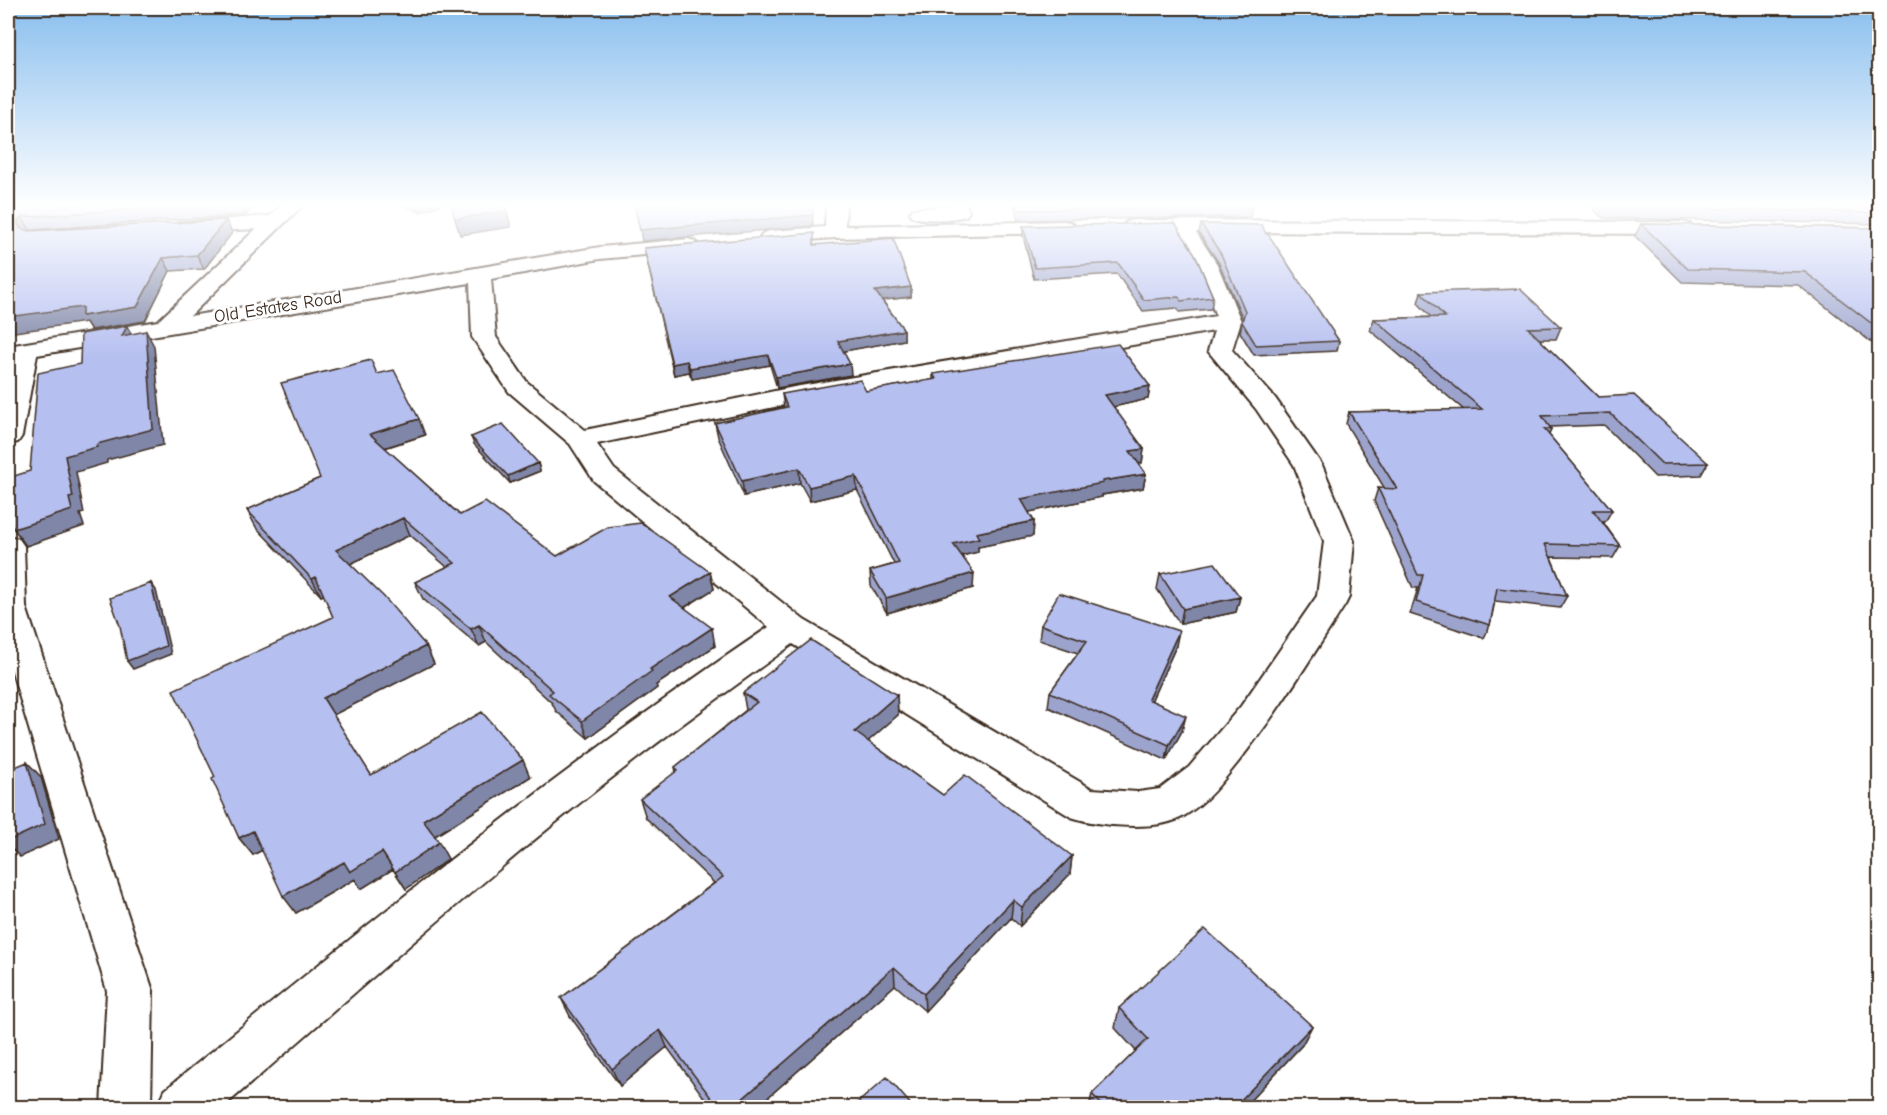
<svg xmlns="http://www.w3.org/2000/svg" width="1887" height="1115" viewBox="0 0 1887 1115" font-family="'Comic Neue',sans-serif">
<style>
.lines{fill:none;stroke-linecap:round;stroke-linejoin:round}
.minor-casing{stroke:#3b2a1e;stroke-width:4}
.minor{fill:#fff;fill-rule:evenodd}
.wall{fill:#9ca4ce;stroke:#3b2a1e;stroke-width:1.5}
.shaded-wall{fill:#7f86a8;stroke:#3b2a1e;stroke-width:1.5}
.building{fill:#b5bff0;stroke:#3b2a1e;stroke-width:1.5}
.labels{text-anchor:middle;dominant-baseline:central;stroke-width:6;stroke-linejoin:round;paint-order:stroke}
.far-street-label{font-size:18px;fill:#3b2a1e;stroke:#fff}
</style>
<rect width="100%" height="100%" fill="#fff"/>
<filter id="ink" filterUnits="userSpaceOnUse"><feTurbulence type="fractalNoise" baseFrequency=".0167" numOctaves="2"/><feDisplacementMap in="SourceGraphic" scale="12" xChannelSelector="R" yChannelSelector="G"/><feConvolveMatrix kernelMatrix="1 2 1 2 8 2 1 2 1" color-interpolation-filters="sRGB"/></filter>
<g filter="url(#ink)">
<g class="lines">
<g class="minor-casing">
<path id="minor" d="M283,204h21l-114,112 410,-69 88,-8 7,2 3,4 -3,4 -7,2 -88,8 -109,20 5,58 31,45 58,48 209,-43 422,-71 -21,-52 -20,-32 -49,-2 -3,-4 3,-4 7,-2 550,2 7,2 3,4 -3,4 -7,2 -487,-2 21,32 24,57 -9,29 43,48 47,67 32,76 -5,56 -4,8c-34,53 -67,107 -106,156 -16,20 -33,42 -55,55 -26,16 -86,10 -113,1l-278,-173c-75,54 -150,108 -222,166 -119,96 -233,198 -349,298h-64l7,-18c196,-161 393,-321 604,-463l-175,-146 -24,-37 -61,-52 -37,-55 -2,-54 -433,72 -15,81 -4,6 -10,2v-66l4,-18h-4v-14l150,-25 98,-92 -71,4 -7,-2 -3,-4 3,-4 92,-7zM1214,331l-6,20 48,58 38,56 30,76 -7,55 -76,110 -52,61 -29,22 -22,3 -46,-3 -288,-169 -190,-151 -17,-25 197,-41z
M826,204h20l-1,22 220,-5 7,2 3,4 -3,4 -7,2 -230,5 -65,5 -7,-2 -3,-4 3,-4 7,-2 55,-4z
M946,204h20l3,8 -3,4c-15,4 -38,5 -53,1l-3,-4 3,-4 34,-3z
M8,536l11,3 5,7 2,61 127,384 -2,117h-50l6,-117 -99,-333z"/>
</g>
<use href="#minor" class="minor"/>
</g>
<path class="wall" d="M8,204h247l-9,11 -216,15 -1,1 197,-11 6,13 -28,36 -34,2 -25,50 -54,9z
M401,204h41l-22,8z
M1014,204h236l2,3 -2,10 -232,3z
M1589,204h291v20l-276,-6 -5,-3z
M1201,224l65,10 73,107 -2,10 -83,4 -14,-23 3,-13 -24,-56 -20,-30z
M1641,224l239,4v121l-82,-64 -116,-3 -47,-46z
M1023,226l190,71 -2,12 -32,3 -2,-4 -34,3 -26,-37 -83,5 -11,-43z
M814,245l97,42v10l-29,3 22,30v10l-61,11 8,24 -74,13 -7,-23 -78,14 -3,-7 -15,3 -28,-118z
M1421,292l140,35 -5,12h-17l59,58 110,66 -7,12 -46,2 -51,-52 -54,2 1,2 -2,6 63,75 -7,12h-2l17,24 -7,12 -62,-1 16,39 -7,12 -65,-7 -5,24 -6,13 -74,-24 8,-26h-5l-39,-87 4,-13 7,1 -39,-65 3,-12 115,-2 -94,-80 4,-11 57,-2 -13,-14z
M377,374l48,61 -40,13 75,67 97,41 153,16 4,17 -30,19 31,38 -59,39 1,3 -69,50 -32,-27 -4,-8 -66,-61 -7,4 -56,-47 -8,-17 32,-15 -37,-32 -60,29 76,82 8,18 -101,51 38,60 159,2 -95,59 13,23 -42,30 -13,-20 -32,20 -6,-10 -59,34 -34,-63 -9,5 -14,-17 -24,-61 118,-160 -9,-22 -3,1 -65,-69 -9,-17 73,-32z
M933,374l217,12 -2,13 -35,8 31,42 -2,14 -3,1 7,10 -3,14 -41,7v2l-74,15 6,9 -1,15 -55,11v5l-16,4 11,32 -86,25 -16,-27 -1,-15 24,-7 -37,-74 -47,11 -10,-18 -56,13 -26,-59 -3,-14 69,-15 -2,-14 84,-3 67,-11z
M471,437l67,26 2,8 -30,12 -36,-39z
M1880,561v31l-6,-1 3,-28z
M1160,574l80,23 -4,15 -56,12 -23,-35z
M1041,625l135,21 -25,55 31,30 -16,29 -118,-53 2,-15 28,-39 -39,-13z
M743,693l154,2 1,20 -30,26 75,54 129,61 -2,18 -50,52 -9,-8 -86,93 -30,-26 -138,122h-46l-44,-60 -47,39 -50,-70 -9,-18 153,-115 -68,-65 -6,-19 36,-27 -1,-5 71,-57z
M1119,1008l193,18 -10,19 -58,62h-155l3,-13 44,-43 -21,-23z"/>
<path class="shaded-wall" d="M241,204h14l-9,11z
M417,204h25l-22,8z
M505,204l6,23 -51,8 -5,-16z
M812,204l1,22 -171,15 -2,-11z
M22,217l8,13 -5,5 -5,-7 -3,-6z
M226,220l6,13 -28,36 -7,-14z
M163,258l7,13 -25,50 -54,9 -5,-8 -78,11v-16z
M911,287v10l-35,4 -1,-10z
M127,326l8,15 -13,-5z
M904,330v10l-65,12 -1,-11z
M146,331l8,15 9,99 -56,15v3l-31,9 8,41 -4,1 4,12 -58,20 -12,-17 55,-31 -4,-42 32,-12z
M768,355l2,10 -78,14 -2,-11z
M687,361l2,11 -15,3 -2,-11z
M850,364l1,11 -74,13 -1,-11z
M1150,386l-2,13 -44,10 1,-14z
M419,419l6,16 -48,15 -7,-16z
M1144,449l-2,14 -14,3 2,-15z
M538,463l2,8 -30,12 -2,-7z
M799,468l1,15 -56,13 -2,-15z
M1146,474l-3,14 -41,7v2l-82,17 1,-15 81,-18z
M856,476l1,14 -47,11 -1,-14z
M403,518l7,17 -66,32 -8,-17z
M1034,521l-1,15 -55,11v5l-25,6v-14l23,-11z
M710,572l4,17 -40,25 -4,-17z
M974,573l-1,15 -86,25 -1,-15z
M316,577l10,17 -5,2 -9,-17z
M151,583l5,7 15,64 -38,15 -6,-8z
M1240,597l-4,15 -56,12 3,-15z
M479,625l7,17 -7,4 -8,-17z
M712,628l3,18 -59,39 1,3 -69,50 -6,-17 68,-52z
M1179,631l-3,15 -31,69 3,-16z
M426,646l8,18 -101,51 -10,-17z
M897,695l1,20 -41,36 -2,-19z
M1186,716l-4,15 -16,29 3,-15z
M523,760l7,17 -97,60 -10,-17z
M27,762l14,15 18,62 -39,18 -12,-12v-4z
M253,831l13,17 -13,7 -14,-17z
M439,842l9,17 -42,30 -11,-17z
M382,852l11,17 -32,20 -6,-10 -59,34 -13,-17 61,-34z
M1072,856l-2,18 -50,52 2,-19z
M1013,900l-2,18 -86,93 -1,-17z
M894,967l1,18 -138,122h-24z
M1312,1026l-10,19 -58,62h-10z
M660,1030l7,17 -47,39 -8,-17z"/>
<path class="building" d="M8,204h209l-195,13 -5,5 3,6 9,3 197,-11 -29,35 -34,3 -26,49 -55,9v-9l-74,10z
M451,204h53l2,7 -51,8z
M634,204h178l1,11 -173,15z
M1017,204h233l2,3 -233,3z
M1605,204h275v9l-271,-7z
M1175,223l20,31 18,43 -32,4 -2,-4 -35,3 -26,-37 -83,5 -12,-42z
M1201,224l61,1 4,9h2l71,107 -83,4 -14,-23 3,-11 -24,-57z
M1641,224l239,4v102l-75,-58 -117,-3z
M814,233v12l79,-7 18,49 -36,4 29,39 -66,11 12,23 -74,13 -8,-22 -78,13 -3,-7 -15,3 -28,-116z
M1520,289l41,38 -33,1 70,69 36,-2 74,68 -46,1 -52,-51 -68,3 9,13h-7l68,81h-19l27,36 -75,-2 22,52 -70,-8 -7,37 -74,-23 7,-27h-5l-40,-87 19,1 -48,-77 133,-3 -108,-90 71,-2 -24,-25z
M127,326l-5,10 24,-5 7,98 -56,15v3l-32,9 8,41 -4,1 3,12 -58,19 -4,-6 -2,-18v-27l22,-7 8,-98 42,-9 1,-30z
M1118,344l32,42 -45,9 39,54 -14,2 16,23 -44,7 1,2 -82,16 13,22 -58,12 3,5 -26,6 21,29 -88,25 -16,-27 29,-8 -43,-87 -47,11 -10,-19 -57,13 -27,-58 72,-16 -5,-13 11,-2 67,-12 6,11 70,-12 -3,-5z
M371,360l6,14 17,-4 25,49 -49,15 90,81 25,-13 72,54 51,-29 33,-4 69,49 -40,25 42,31 -62,41 2,2 -70,50 -33,-27 4,-3 -74,-66 -8,4 -56,-47 40,-19 -52,-45 -67,32 48,47 42,49 -103,52 48,77 111,-63 41,48 -100,60 16,22 -44,30 -13,-20 -32,20 -6,-10 -61,34 -30,-65 -14,7 -27,-59 3,-2 -42,-87 160,-73 -17,-40 -4,2 -65,-69 73,-32 -39,-95z
M503,424l35,39 -30,13 -37,-39z
M1215,563l25,34 -57,12 -23,-35z
M151,583l15,63 -39,15 -7,-35 -10,-28z
M1059,593l120,38 -31,68 38,17 -17,29 -119,-53 37,-51 -46,-16z
M811,640l86,55 -42,37 88,63 22,-20 107,81 -50,51 -9,-7 -89,94 -30,-27 -161,140h-15l-58,-77 -48,39 -51,-71 162,-121 -83,-78 38,-29 -3,-3 82,-65 -14,-9z
M27,762l18,62 -37,17v-71z
M1205,929l107,97 -78,81h-130l-12,-13 56,-55 -29,-31z
M887,1077l26,30h-60z"/>
</g>
<linearGradient id="sky" x2="0" y2="1"><stop stop-color="#88beee"/><stop offset="0.57" stop-color="#fff"/><stop offset="1" stop-color="#fff" stop-opacity="0"/></linearGradient>
<rect width="1887" height="360" fill="url(#sky)"/>
<g class="labels">
<g class="far-street-label">
<text transform="translate(278 307) rotate(-9)">Old Estates Road</text>
</g>
</g>
<rect width="1887" height="1115" fill="none" stroke="#fff" stroke-width="30"/>
<rect x="15" y="15" width="1857" height="1085" fill="none" stroke="#3b2a1e" stroke-width="2" filter="url(#ink)"/>
</svg>
